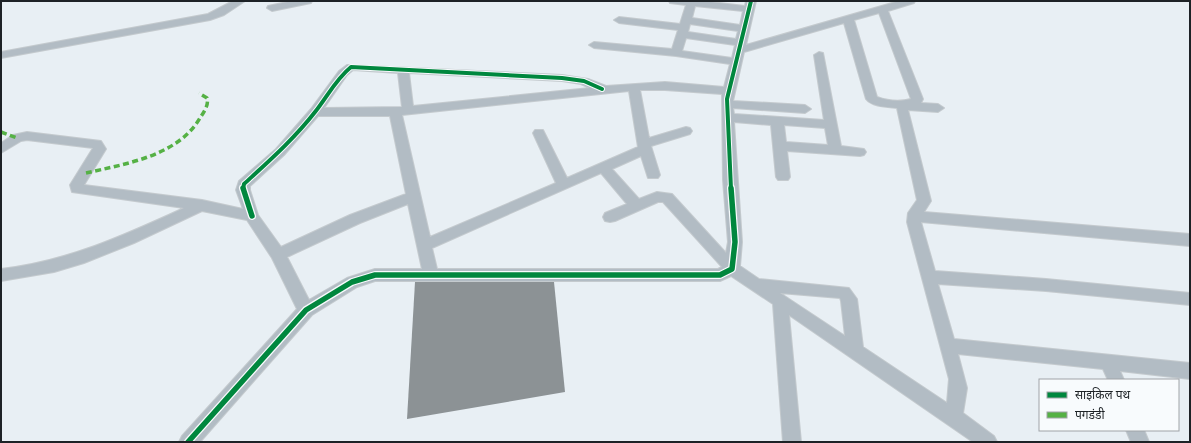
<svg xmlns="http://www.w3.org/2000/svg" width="1191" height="443" viewBox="0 0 1191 443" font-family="'Open Sans','Noto Sans Devanagari',sans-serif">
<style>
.building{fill:#8c9295}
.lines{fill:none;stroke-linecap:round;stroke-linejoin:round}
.minor-casing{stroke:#c4cace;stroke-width:2}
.minor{fill:#b2bcc4;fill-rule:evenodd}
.quiet{stroke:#55b145;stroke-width:3.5;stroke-dasharray:6 3.5;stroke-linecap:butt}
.cycleway-far1-casing{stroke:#f8fbfd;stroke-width:6}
.cycleway-casing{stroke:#f8fbfd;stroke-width:8}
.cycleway-far1{stroke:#00873e;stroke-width:4}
.cycleway{stroke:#00873e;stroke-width:5.5}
</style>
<rect width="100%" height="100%" fill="#e8eff4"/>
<path class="building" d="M415,282h139l11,110 -158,27z"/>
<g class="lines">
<g class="minor-casing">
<path id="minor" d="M233,1h12l-21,14 -14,5 -209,38v-6l207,-38z
M292,1h20l-1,2 -39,8 -5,-3 1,-2z
M669,1h33l43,5 1,-5h10l-10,44 153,-44h16l-1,2 -26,8 35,88 -2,4 17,1 6,4 -6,4 -30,-2 23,91 -7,11 266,22v12l-269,-24 14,49 111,8 144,14v12l-144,-14 -108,-7 16,55 236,24v16l-70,-8 4,9h-16l-5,-11 -145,-15 9,34 -4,25 31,23 3,6h-24l-184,-127 12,127h-18l-10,-138 -42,-28 -11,5h-345l-18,6 -45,28 -112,127h-21l3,-6 115,-127 -25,-51 -25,-38 -45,-9 -68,32 -50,20 -30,9 -53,9v-12c67,-8 122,-33 183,-61l-112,-16 -2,-7 23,-37 -66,-8 -6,1 -20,12v-10l12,-8 14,-3 74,9 5,8 -22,36 118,15 41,9 -7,-19 3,-9 37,-32 35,-40 28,-38 8,-6 215,10 26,4 18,7 59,-4 59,5 6,-23 -54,-8 -82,-8 -5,-3 5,-3 78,7 6,-19 -59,-7 -5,-3 5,-3 61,7 6,-19 -16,-2zM695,6l48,5 -3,14 -48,-7zM879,13l32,86c-11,3 -23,2 -34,-2l-23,-77zM844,23l22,76c6,8 22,8 31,9l20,92 -9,13 -1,9 42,157 -2,24 -84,-56 -6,-48 -8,-11 -90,-9 -19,-13 2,-24 -8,-120 37,3 5,52 2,3h10l2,-3 -3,-26 73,5 4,-1 2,-3 -2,-3 -23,-3 -18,-93 -4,-1 -5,3 10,65 -90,-6 -1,-6 72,5 6,-4 -6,-4 -72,-4 11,-49zM690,24l48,7 -2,8 -48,-7zM686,38l49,7 -3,13 -50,-7zM353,70l45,3 4,34 -78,1 23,-33zM409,73l153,8 19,3 9,4 -177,18zM640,90h25l57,4 1,86 5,62 -2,11 -54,-59 -15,-2 -18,7 -27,-30 29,-13 7,22h10l2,-3 -9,-29 39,-12 2,-3 -2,-3 -4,-1 -37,11zM629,91l9,56 -71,31 -24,-48h-8l-2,3 23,50 -126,54 -28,-122zM318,116h72l16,78 -56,21 -69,32 -23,-32 -8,-25v-4l34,-31zM784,125l41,3 3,17 -42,-3zM601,173l26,31 -22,9 -2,4 2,4 5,1 5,-1 43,-19h5l59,65 -4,2h-281l-5,-21zM408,204l14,65h-47l-28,9 -38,22 -22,-43 73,-34zM780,293l60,5 1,3 4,35z
M1126,430h18l5,12h-18z"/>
</g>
<use href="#minor" class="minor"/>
<path class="quiet" d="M1,132l16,6
M86,173c39,-9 92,-17 114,-55 4,-6 9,-13 7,-20l-8,-5"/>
<g class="cycleway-far1-casing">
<path id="cycleway-far1" d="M243,189l1,-5c25,-23 50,-45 71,-72 12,-15 21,-33 36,-45l211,11 22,3 18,8
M731,189l-4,-90 24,-98"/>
</g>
<g class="cycleway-casing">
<path id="cycleway" d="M243,188l9,28
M188,442l118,-132 46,-28 23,-7h345l12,-6 3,-27 -4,-54"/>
</g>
<use href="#cycleway-far1" class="cycleway-far1"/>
<use href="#cycleway" class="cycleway"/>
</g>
<rect width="1191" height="443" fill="none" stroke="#1d2226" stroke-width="4"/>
<rect x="1039" y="379" width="140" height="52" fill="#f8fbfd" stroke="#a0a4a7"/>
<rect x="1047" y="392" width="20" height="6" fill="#00873e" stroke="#a0a4a7"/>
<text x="1075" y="399" font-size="12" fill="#1d2226">साइकिल पथ</text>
<rect x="1047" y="412" width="20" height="6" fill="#55b145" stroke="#a0a4a7"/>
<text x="1075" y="419" font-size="12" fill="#1d2226">पगडंडी</text>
</svg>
